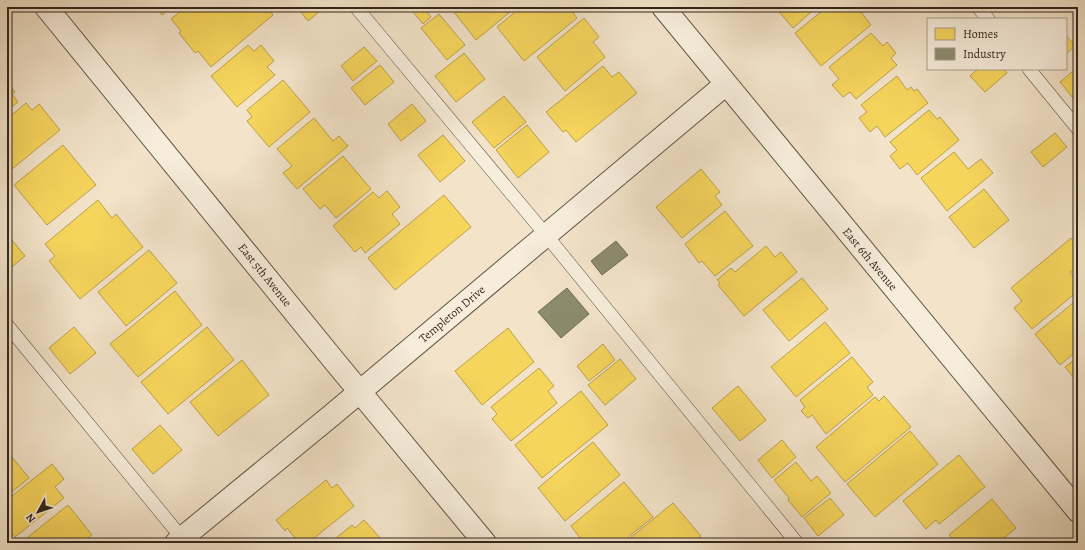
<svg xmlns="http://www.w3.org/2000/svg" width="1085" height="550" viewBox="0 0 1085 550" font-family="Alegreya,serif">
<style>
.homes{fill:#f6d55c;stroke:#bba049}
.industry{fill:#8c8c6e;stroke:#716d55}
.lines{fill:none;stroke-linecap:round;stroke-linejoin:round}
.service-casing{stroke:#615547;stroke-width:14}
.minor-casing{stroke:#615547;stroke-width:24}
.service{stroke:#f7eddc;stroke-width:13}
.minor{stroke:#f7eddc;stroke-width:22}
.labels{text-anchor:middle;dominant-baseline:central;stroke-width:4;stroke-linejoin:round;paint-order:stroke}
.street-label{font-size:12px;fill:#31261c;stroke:#f7eddc}
</style>
<rect width="100%" height="100%" fill="#f2e3c9"/>
<filter id="stains"><feTurbulence type="fractalNoise" baseFrequency=".005" numOctaves="4"/><feColorMatrix values="0 0 0 0 .2 0 0 0 0 .09 0 0 0 0 .02 0 0 0 .5 -.17"/></filter>
<radialGradient id="worn" r=".72"><stop offset=".6" stop-color="#630" stop-opacity="0"/><stop offset="1" stop-color="#630" stop-opacity=".3"/></radialGradient>
<path class="homes" d="M156,7h16l-10,8z
M186,7h81l6,8 -62,52 -13,-16 -3,2 -16,-20 2,-2 -10,-12z
M297,7h28l-17,14z
M409,7h14l8,10 -8,7z
M450,7h66l-40,33z
M521,7h48l8,11 -53,43 -27,-34z
M775,7h42l-24,21z
M827,7h30l14,18 -50,41 -26,-33z
M439,14l26,31 -18,15 -26,-32z
M584,18l15,19 -6,5 12,15 -40,34 -28,-34z
M871,33l12,13 4,-4 9,11 -5,5 6,7 -41,34 -6,-7 -7,5 -11,-12 7,-6 -10,-12z
M1066,35l9,11 -9,8z
M248,45l6,6 7,-6 13,16 -7,6 8,8 -38,32 -26,-31z
M364,47l13,14 -24,20 -12,-15z
M464,53l21,26 -29,23 -21,-26z
M380,65l14,17 -29,23 -14,-17z
M603,66l9,11 7,-5 18,21 -61,49 -10,-12 -3,2 -17,-20z
M1078,67v37l-18,-22z
M978,69h26l3,4 -22,19 -15,-16z
M897,76l10,14 4,-3 3,4 3,-2 11,14 -43,34 -8,-11 -7,6 -11,-14 8,-6 -6,-7z
M283,80l27,32 -41,35 -22,-26 5,-4 -5,-7z
M7,82l8,10 -3,2 6,8 -11,9z
M504,96l22,26 -32,26 -22,-26z
M26,103l6,7 7,-6 21,26 -53,43v-54z
M412,104l14,17 -25,20 -13,-17z
M929,110l8,9 3,-2 19,23 -42,35 -9,-12 -8,6 -10,-13 7,-6 -7,-8z
M314,118l19,23 6,-5 9,10 -51,43 -14,-16 9,-7 -15,-17z
M527,125l22,27 -31,26 -22,-28z
M1055,133l12,14 -24,20 -12,-15z
M443,135l22,26 -25,21 -22,-27z
M63,145l33,40 -49,40 -33,-40z
M954,152l14,17 13,-10 12,14 -46,38 -26,-33z
M343,156l28,33 -35,29 -11,-13 -5,4 -17,-20z
M701,169l19,23 -5,4 7,9 -40,33 -26,-31z
M984,189l25,31 -35,28 -25,-31z
M387,191l13,16 -8,7 8,10 -35,29 -4,-6 -6,5 -22,-26 40,-34 6,6z
M444,195l27,32 -76,63 -27,-32z
M98,200l14,18 4,-4 27,33 -63,52 -31,-38 6,-5 -10,-12z
M725,211l28,35 -38,30 -13,-15 -3,2 -14,-19z
M7,234l18,22 -18,15z
M1071,238l7,9v19l-8,6 8,10v9l-46,38 -18,-21 8,-7 -11,-13z
M766,246l9,11 6,-5 16,20 -53,44 -26,-31 2,-2 -3,-3 14,-12 4,4z
M149,250l28,33 -51,43 -28,-34z
M802,278l26,31 -39,32 -26,-31z
M175,291l27,34 -64,52 -28,-33z
M1078,299v51l-18,15 -25,-31z
M825,322l25,31 -54,44 -25,-30z
M74,327l22,26 -26,21 -21,-26z
M207,327l27,33 -66,54 -27,-32z
M508,328l26,34 -52,43 -27,-34z
M603,344l12,16 -26,21 -12,-15z
M852,357l21,25 -6,5 6,8 -47,39 -14,-19 -4,3 -7,-7 4,-4 -5,-7z
M1078,357v34l-4,-4 4,-4 -13,-16z
M620,359l16,20 -31,26 -17,-20z
M242,360l27,35 -51,41 -28,-34z
M539,368l15,18 -6,5 9,12 -46,38 -19,-22 5,-5 -6,-7z
M738,386l28,34 -26,21 -28,-33z
M581,391l27,34 -66,53 -27,-33z
M884,396l27,31 -66,55 -29,-35 59,-50 4,4z
M160,425l22,25 -29,24 -21,-25z
M910,431l28,33 -63,53 -28,-33z
M782,440l14,17 -24,21 -14,-18z
M593,442l27,33 -55,46 -27,-33z
M7,451l22,27 -22,18z
M959,455l26,32 -46,37 -3,-4 -10,9 -23,-28z
M796,462l15,19 6,-5 14,17 -29,24 -14,-17 1,-2 -15,-18z
M52,464l12,15 -9,8 9,11 -49,39 -8,-10v-27z
M326,480l6,8 5,-4 17,22 -46,37h-9l-12,-15 -2,3 -9,-11z
M624,482l29,35 -32,26h-37l-13,-17z
M830,498l14,17 -26,21 -14,-18z
M992,499l24,29 -18,15h-42l-7,-8z
M673,503l28,33 -9,7h-68z
M68,505l24,30 -10,8h-55l4,-3 -3,-3z
M364,520l18,20 -3,3h-49l22,-18 3,3z"/>
<path class="industry" d="M616,241l12,14 -26,20 -11,-14z
M567,288l22,26 -28,24 -23,-26z"/>
<g class="lines">
<g class="service-casing">
<path id="service" d="M356,7l190,228 251,308
M978,7l10,12
M1029,69l49,60
M7,325l179,218"/>
</g>
<g class="minor-casing">
<path id="minor" d="M46,7l290,356 149,180
M663,7l415,504
M176,543l156,-128 394,-331"/>
</g>
<use href="#service" class="service"/>
<use href="#minor" class="minor"/>
</g>
<g class="labels">
<g class="street-label">
<text transform="translate(870 259) rotate(50)">East 6th Avenue</text>
<text transform="translate(265 275) rotate(51)">East 5th Avenue</text>
<text transform="translate(452 314) rotate(-40)">Templeton Drive</text>
</g>
</g>
<rect width="1085" height="550" fill="none" stroke="#f2e3c9" stroke-width="24"/>
<rect x="8" y="8" width="1069" height="534" fill="none" stroke="#31261c" stroke-width="2"/>
<rect x="12" y="12" width="1061" height="526" fill="none" stroke="#31261c"/>
<rect x="927" y="18" width="140" height="52" fill="#f7eddc" stroke="#a89d8f"/>
<rect x="935" y="28" width="20" height="12" fill="#f6d55c" stroke="#a89d8f"/>
<text x="963" y="38" font-size="12" fill="#31261c">Homes</text>
<rect x="935" y="48" width="20" height="12" fill="#8c8c6e" stroke="#a89d8f"/>
<text x="963" y="58" font-size="12" fill="#31261c">Industry</text>
<g transform="translate(38 512) rotate(230)" stroke="#f7eddc" stroke-width="3" paint-order="stroke">
<path d="M0-3L7 15L0 10L-7 15Z" fill="#31261c"/>
<text y="-6" font-size="11" font-weight="bold" text-anchor="middle" fill="#31261c">N</text>
</g>
<rect width="100%" height="100%" filter="url(#stains)"/>
<rect width="100%" height="100%" fill="url(#worn)"/>
</svg>
